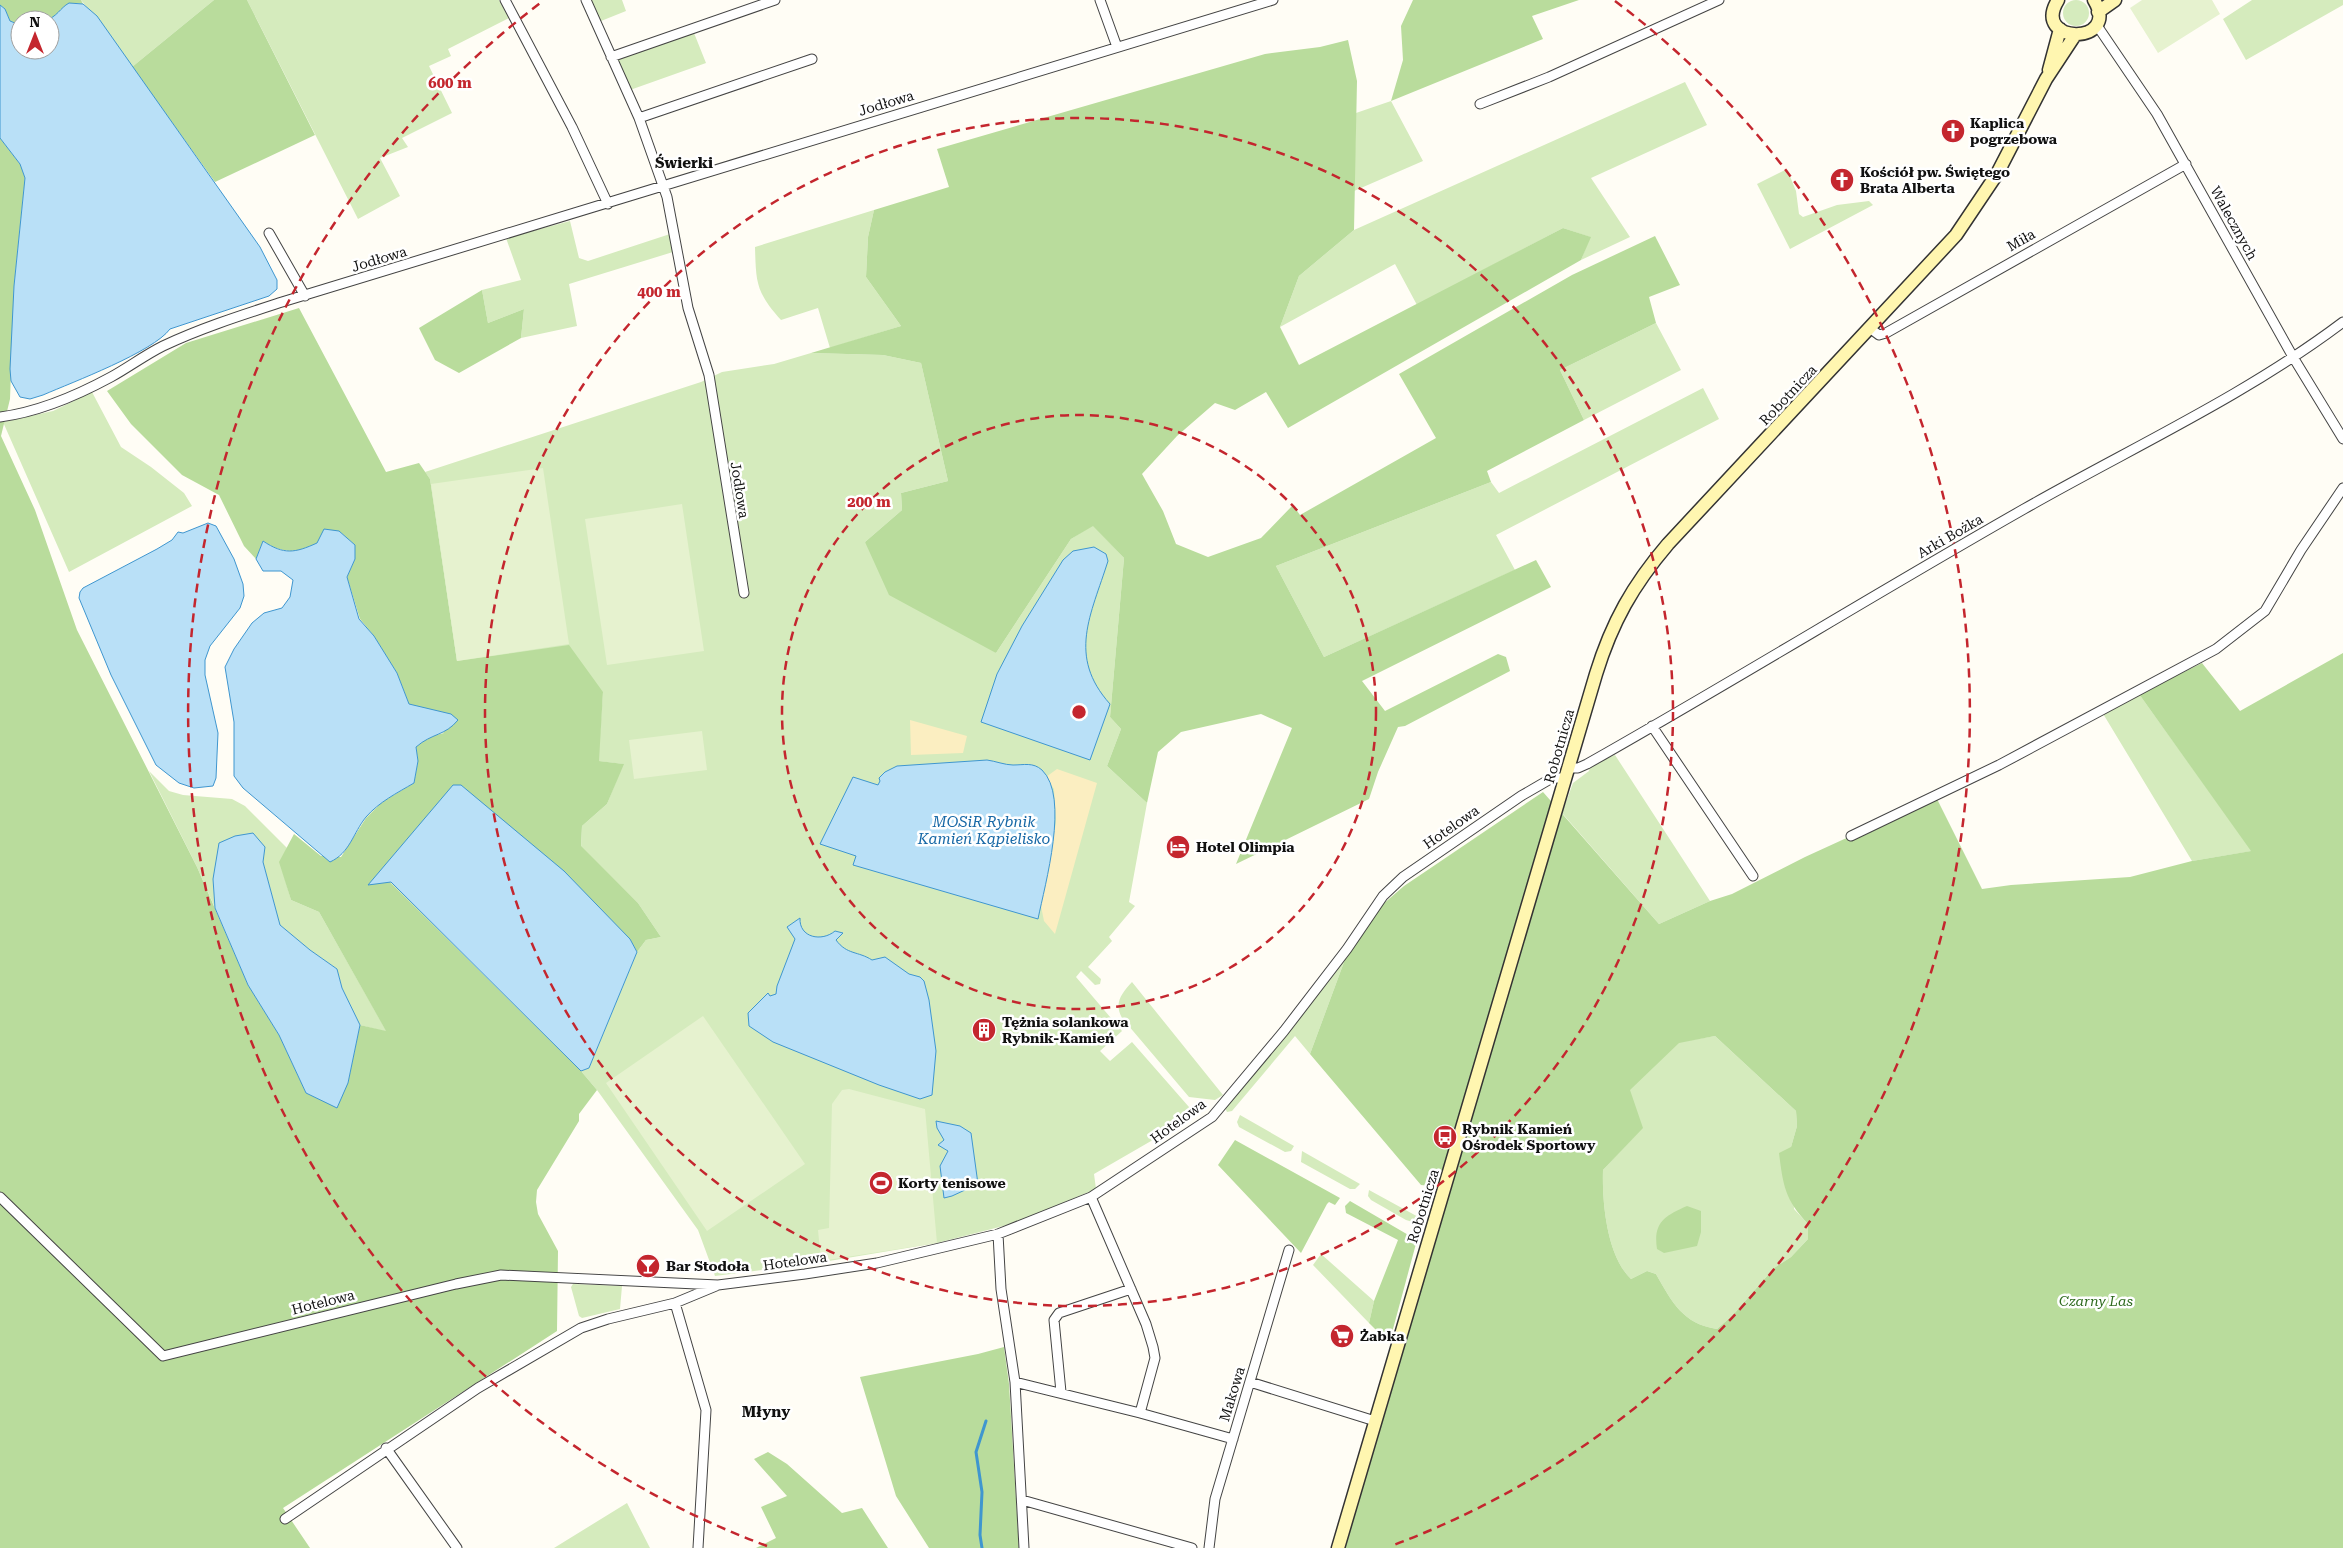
<svg xmlns="http://www.w3.org/2000/svg" width="2343" height="1548" viewBox="0 0 2343 1548" font-family="'Roboto Serif',serif">
<style>
.green{fill:#d5ebbd}
.forest{fill:#b9dc9c;fill-rule:evenodd}
.sand{fill:#fbeec1}
.pitch{fill:#e6f2cf}
.water{fill:#b9e0f7;stroke:#3f96cf}
.lines{fill:none;stroke-linecap:round;stroke-linejoin:round}
.stream{stroke:#3f96cf;stroke-width:3}
.street-casing{stroke:#444;stroke-width:11}
.secondary-casing{stroke:#333;stroke-width:15}
.street{stroke:#fff;stroke-width:9}
.secondary{stroke:#fff6b0;stroke-width:12}
.ring{fill:none;stroke:#c4262e;stroke-width:2.5;stroke-dasharray:9 6}
.labels{text-anchor:middle;dominant-baseline:central;stroke-width:5;stroke-linejoin:round;paint-order:stroke}
.street-label{font-size:14px;fill:#111;stroke:#fff}
.poi-label{font-size:14px;font-weight:bold;fill:#111;stroke:#fff;text-anchor:start}
.park-label{font-size:14px;font-style:italic;fill:#2f6b1f;stroke:#fff}
.neighbourhood-label{font-size:15px;font-weight:bold;fill:#111;stroke:#fff}
.water-label{font-size:15px;font-style:italic;fill:#1768a6;stroke:#fff}
.centre{fill:#c4262e;stroke:#fff;stroke-width:2.5}
.ring-label{font-size:15px;text-anchor:middle;font-weight:bold;fill:#c4262e;stroke:#fff;stroke-width:5;stroke-linejoin:round;paint-order:stroke}
</style>
<rect width="100%" height="100%" fill="#fffdf5"/>
<path class="green" d="M2063 13a13 13 0 1 1 26 0a13 13 0 1 1-26 0Z
M81,0h133l-82,67z
M247,0h252l10,18 -61,31 3,7 -22,10 23,47 -50,25 6,9 -28,11 20,38 -42,23z
M591,0h31l4,11 -25,10z
M2252,0h91v5l-97,55 -23,-41z
M694,33l12,30 -76,27 -14,-30z
M1685,82l22,43 -116,53 39,59 -49,23 9,-23 -27,-9 -146,77 -22,-41 -115,63 19,-51 55,-46z
M1391,101l32,60 -69,30 2,-78z
M1787,169l9,22 3,23 4,3 34,-12 32,-4 4,4 -83,44 -33,-65z
M874,210l-6,27 -2,40 35,49 -71,22 -12,-40 -37,12c-25,-28 -25,-37 -26,-73z
M570,221l9,37 9,3 82,-27 3,18 -104,32 8,42 -56,12 3,-29 -36,14 -6,-33 39,-10 -15,-42z
M1656,323l25,47 -97,50 -24,-50z
M811,353l72,2 38,8 27,118 -47,12 1,17 -37,32 131,111 75,-114 22,-14 31,33 -14,159 11,12 -14,37 40,37 -18,99 6,4 -26,31 3,4 -24,26 13,12 -1,5 -5,1 -14,-14 -5,6 46,54 -22,20 10,10 22,-19 64,73 -102,59 2,15 -81,34 -78,20 -120,20 -102,13 -17,-46 -101,-140 -16,-19 8,-3 48,-116 9,-12 15,-3 -23,-34 -57,-56 1,-21 25,-22 16,-40 -25,-3 5,-69 -146,-31 -27,-182 -5,-7 276,-90 21,-10 52,-8z
M1703,388l16,31 -223,116 19,35 -191,87 -48,-91 215,-84 8,11z
M92,392l29,55 30,20 33,26 8,13 -123,66 -66,-150 50,-11z
M2139,694l113,157 -60,10 -90,-149z
M1615,755l95,146 -51,23 -97,-111 11,-30 16,-12 1,-5z
M149,771l20,20 14,4 49,4 13,7 42,42 -7,14 11,38 28,12 68,120 -27,-7 -18,-37 -5,-19 -27,-19 -30,-25 -17,-63 2,-15 -52,32 2,29 -18,-41z
M1347,954l-37,100 -15,-18 -63,75 -5,1 -2,-4 58,-68z
M1132,982l91,113 -8,5 -26,-3 -67,-79c-8,-15 -1,-24 10,-36z
M1715,1036l81,75 1,15 -6,21 3,62 14,15v15l-17,18 -17,11 -41,47 -16,14c-34,-5 -45,-27 -61,-55l-9,-3 -16,8c-24,-23 -29,-76 -28,-109l39,-42 -17,-42 54,-44z
M1240,1115l54,31 -3,5 -6,1 -46,-25 -2,-5z
M1302,1151l58,33 -5,5h-5l-49,-27z
M1369,1190l53,29 -6,4 -10,-3 -35,-20 -3,-4z
M1321,1254l53,47 -5,22 -56,-58z
M573,1284l49,2 -2,23 -38,9 -3,-2 -8,-29z
M627,1503l23,45h-96z"/>
<path class="forest" d="M0,0h81l2,4c-22,-4 -17,8 -31,14 -9,4 -22,2 -32,2v5l-10,-4 -5,-12 -5,-4z
M214,0h33l68,135 -100,47 -83,-115z
M1413,0h166l-47,16 11,23 -5,2 -147,60 12,-41 -2,-34z
M1348,40l9,41 -3,149 -55,46 -19,51 19,38 264,-137 28,9 -10,23 -293,168 -22,-36 -31,18 -20,-7 -38,33 -35,38 21,37 13,33 32,13 53,-19 32,-33 7,10 136,-77 -37,-64 173,-99 83,-39 25,49 -31,12 7,26 -96,47 24,50 -97,51 4,11 -215,84 48,91 212,-97 15,27 -189,94 23,30 113,-57 8,3 4,14 -105,55 -7,1 -20,45 -9,27 -133,65 56,-136 -31,-14 -80,18 -23,20 -11,51 -40,-37 14,-37 -11,-12 14,-159 -31,-32 -22,13 -75,114 -107,-58 -24,-53 37,-32 -1,-17 47,-12 -27,-118 -38,-8 -72,-2 90,-27 -35,-49 2,-40 6,-27 75,-23 -12,-38 328,-95 55,-7z
M0,138l20,26 5,14 -11,108 -4,113 -9,37 34,74 42,120 120,237 51,118 31,50 27,58 42,-10 12,-58 26,6 -67,-119 -28,-12 -12,-38 15,-28 27,22 20,1 25,-39 16,-16 32,-19 4,-22 -2,-14 12,-10 16,-4 -35,-29 -12,-31 -23,-37 -14,-17 -13,-42 8,-18v-14l-16,-14c-28,16 -46,30 -76,10l-7,18 -12,-13 -25,-51 -37,-20 -51,-51 -24,-33 79,-48 113,-35 87,164 33,-9 11,16 27,182 112,-16 34,47 -4,69 25,3 -17,40 -25,22 -1,20 57,57 23,34 -15,3 -9,12 -7,-13 -169,-154 -92,99 21,-2 191,189 16,19 -18,24v7l-42,69 -1,12 2,12 20,37 -1,80 -274,177 27,40h-310z
M482,290l6,33 36,-14 -3,29 -62,35 -24,-13 -16,-32z
M2343,653v895h-1002l99,-361 -19,-2 -111,-131 37,-100 35,-49 22,-19 139,-94 116,132 51,-23 22,-7 73,-37 131,-60 46,92 29,-4 119,-8 62,-16 59,-10 -112,-157 63,-31 38,48zM1715,1036l81,75 1,15 -6,21 -12,6c4,32 6,47 29,71v15l-17,18 -17,11 -41,47 -16,14c-34,-5 -45,-27 -61,-55l-9,-3 -16,8c-24,-23 -29,-76 -28,-109l40,-42 -13,-38 49,-47z
M1235,1140l105,58 -5,7 -6,-3 -2,2 -26,49 -83,-88z
M1350,1201l67,39 -24,89 -6,12 -18,-18 5,-22 24,-61 -52,-27 -1,-7z
M1687,1206l14,5v21l-4,14 -33,7 -7,-4c-4,-26 7,-33 30,-43z
M1004,1347l5,37 10,164h-90l-33,-52 -36,-119 118,-23z
M768,1452l19,12 55,49 20,-5 26,40h-132l20,-10 -15,-31 26,-11 -33,-37z"/>
<path class="sand" d="M910,720l57,16 -4,17 -52,2z
M1057,769l40,14 -42,151 -11,-13 -3,-15 15,-83 -2,-34 -8,-12z"/>
<path class="pitch" d="M2142,0h70l8,14 -62,39 -28,-45z
M543,468l26,176 -112,17 -26,-177z
M682,504l22,147 -97,14 -22,-146z
M702,731l5,39 -73,9 -5,-39z
M703,1016l102,148 -98,67 -101,-148z
M849,1089l76,20 12,134 -116,18 -3,-31 11,-2 3,-124 10,-14z"/>
<path class="water" d="M69,3l14,1 14,12 163,231 17,33v9l-8,7 -99,33c-17,23 -97,53 -127,66l-13,4 -10,-2 -9,-16 -1,-12 4,-83 11,-108 -5,-14 -20,-26v-133l5,4 5,12 10,4v25h30v-30h-4c11,-3 14,-12 23,-17z
M208,523l8,3 18,33 9,25 1,12 -4,12 -30,38 -5,14v15l13,58 -2,45 -3,8 -19,2 -15,-5 -23,-18 -45,-90 -32,-77 1,-6 3,-4 74,-39 15,-9 6,-8 5,1z
M324,529l15,2 16,14v14l-8,18 12,42 15,17 23,37 12,31 42,10 7,6c-13,16 -26,13 -42,27l2,14 -4,22c-17,10 -35,19 -48,34 -13,16 -16,36 -36,45l-87,-74 -9,-12v-54l-9,-55 9,-18 18,-26 12,-10 18,-5 8,-11 3,-17 -12,-9h-18l-7,-12 7,-18c21,14 32,12 54,2z
M1094,547l12,7 2,7c-17,54 -41,95 2,143l-20,56 -109,-38 16,-48 25,-48 41,-66 10,-9z
M987,760c8,1 18,5 26,5 11,0 20,-3 29,5 28,27 3,114 -4,149l-185,-54 3,-9 -36,-12 33,-67 25,8 2,-4 -1,-3 6,-6 12,-6z
M453,785h8l103,86 66,68 7,13 -48,116 -8,3 -190,-189 -23,3z
M253,833l12,14 -2,15 17,63 30,25 27,19 5,19 18,37 -12,58 -11,25 -31,-15 -27,-58 -31,-50 -33,-77 -2,-29 6,-36 16,-7z
M800,918c-1,20 22,24 35,13l8,2 -7,7c11,15 22,11 36,20l13,-3 24,17 11,3 4,4 5,19 7,51 -4,44 -12,4 -41,-14 -106,-43 -24,-16 -1,-13 20,-20 2,3 6,-2 1,-8 18,-47 -8,-12z
M936,1121l24,5 11,7 7,51 -26,12 -8,2 -4,-32 8,-15 -10,-6 6,-5 -7,-12z"/>
<g class="lines">
<path class="stream" d="M982,1548l-2,-13 2,-43 -6,-40 10,-31"/>
<g class="street-casing">
<path id="street" d="M505,0l67,127 36,77
M586,0l53,118 28,79 21,111 21,67 35,218
M1100,0l17,47
M2096,24l61,90 136,243 50,82
M611,57l164,-57
M1480,104l69,-27 170,-77
M639,118l173,-59
M269,233l36,63
M1871,329l8,6 7,-2 300,-169
M0,417c39,-5 76,-21 111,-40 18,-10 34,-22 52,-31 38,-18 79,-31 119,-44l991,-302
M1652,726l101,150
M1568,768h10l9,-4c147,-83 291,-172 437,-255 107,-61 221,-113 319,-187
M1851,836l148,-71 217,-116 49,-38 36,-61 42,-62
M0,1197l163,159 293,-72 45,-9 217,10 87,-11 72,-11 121,-29 93,-37 121,-80 72,-86 63,-82 36,-53 20,-19 118,-81 31,-18h13
M998,1234l3,55 14,93
M675,1303l31,107 -8,138
M1250,1382l125,39
M1061,1392l-7,-72 5,-7 72,-24
M1140,1413l93,26
M386,1448l71,100
M1022,1500l170,48
M285,1519l193,-131 103,-60 27,-9 67,-16 41,-17
M1024,1548l-9,-166 125,31 15,-55 -2,-11 -7,-23 -55,-127
M1209,1548l6,-49 74,-249"/>
</g>
<g class="secondary-casing">
<path id="secondary" d="M2058,0c-28,45 64,46 36,0
M2098,12l17,-12
M2049,70l11,-41
M1338,1548l258,-874c16,-52 37,-89 72,-130l288,-309 41,-61 49,-95 29,-44"/>
</g>
<use href="#street" class="street"/>
<use href="#secondary" class="secondary"/>
</g>
<g class="ring">
<circle cx="1079" cy="712" r="297"/>
<circle cx="1079" cy="712" r="594"/>
<path d="M767 1546A890 890 0 0 1 543 1M1615 1A890 890 0 0 1 1391 1546"/>
</g>
<defs>
<g id="church-disc" transform="scale(1.25)"><circle r="9.5" fill="#c4262e" stroke="#fff"/><path d="M-1.2-6h2.4v3.5h3.3v2.4h-3.3V6h-2.4V-.1h-3.3v-2.4h3.3Z" fill="#fff"/></g>
<g id="hotel-disc" transform="scale(1.25)"><circle r="9.5" fill="#c4262e" stroke="#fff"/><path d="M-6-4.5h1.5V1H6V5H4.5V3h-9V5H-6ZM-4 0a1.8 1.8 0 1 1 3.6 0ZM.5 0V-2.5h3Q6-2.5 6 0Z" fill="#fff"/></g>
<g id="building-disc" transform="scale(1.25)"><circle r="9.5" fill="#c4262e" stroke="#fff"/><path d="M-4-6H4V6H1V3H-1V6H-4ZM-2.5-4.3h1.7v1.8h-1.7ZM.8-4.3h1.7v1.8H.8ZM-2.5-1h1.7V.8h-1.7ZM.8-1h1.7V.8H.8Z" fill="#fff"/></g>
<g id="bus-disc" transform="scale(1.25)"><circle r="9.5" fill="#c4262e" stroke="#fff"/><path d="M-5-6H5V4H4V6H2V4H-2V6H-4V4H-5ZM-3.5-4V0h7V-4ZM-3.5 1.2v1.5H-2V1.2ZM2 1.2v1.5H3.5V1.2Z" fill="#fff"/></g>
<g id="stadium-disc" transform="scale(1.25)"><circle r="9.5" fill="#c4262e" stroke="#fff"/><path d="M0-5a6.5 5 0 1 0 0 10a6.5 5 0 1 0 0-10ZM-3.5-1.8h7v3.6h-7Z" fill="#fff"/></g>
<g id="bar-disc" transform="scale(1.25)"><circle r="9.5" fill="#c4262e" stroke="#fff"/><path d="M-6-5H6L.8 .8V4.5H3.5V6h-7V4.5H-.8V.8Z" fill="#fff"/></g>
<g id="supermarket-disc" transform="scale(1.25)"><circle r="9.5" fill="#c4262e" stroke="#fff"/><path d="M-6-5.5h2.5l.6 2H6L4.5 2H-2.5L-4.4-4H-6ZM-1.5 3.2a1.3 1.3 0 1 0 .1 0ZM3 3.2a1.3 1.3 0 1 0 .1 0Z" fill="#fff"/></g>
</defs>
<g fill-rule="evenodd">
<use href="#church-disc" x="1953" y="131"/>
<use href="#church-disc" x="1842" y="180"/>
<use href="#hotel-disc" x="1178" y="847"/>
<use href="#building-disc" x="984" y="1030"/>
<use href="#bus-disc" x="1445" y="1137"/>
<use href="#stadium-disc" x="881" y="1183"/>
<use href="#bar-disc" x="648" y="1266"/>
<use href="#supermarket-disc" x="1342" y="1336"/>
</g>
<g class="labels">
<g class="street-label">
<text transform="translate(886 103) rotate(-17)">Jodłowa</text>
<text transform="translate(2234 223) rotate(61)">Walecznych</text>
<text transform="translate(2021 240) rotate(-30)">Miła</text>
<text transform="translate(379 259) rotate(-17)">Jodłowa</text>
<text transform="translate(1788 395) rotate(-47)">Robotnicza</text>
<text transform="translate(740 490) rotate(81)">Jodłowa</text>
<text transform="translate(1950 536) rotate(-30)">Arki Bożka</text>
<text transform="translate(1559 746) rotate(-74)">Robotnicza</text>
<text transform="translate(1451 827) rotate(-35)">Hotelowa</text>
<text transform="translate(1178 1121) rotate(-36)">Hotelowa</text>
<text transform="translate(1423 1206) rotate(-73)">Robotnicza</text>
<text transform="translate(795 1261) rotate(-8)">Hotelowa</text>
<text transform="translate(323 1302) rotate(-14)">Hotelowa</text>
<text transform="translate(1232 1394) rotate(-73)">Makowa</text>
</g>
<g class="poi-label">
<text x="1970" y="123">Kaplica<tspan x="1970" dy="16">pogrzebowa</tspan></text>
<text x="1860" y="172">Kościół pw. Świętego<tspan x="1860" dy="16">Brata Alberta</tspan></text>
<text x="1196" y="847">Hotel Olimpia</text>
<text x="1002" y="1022">Tężnia solankowa<tspan x="1002" dy="16">Rybnik-Kamień</tspan></text>
<text x="1462" y="1129">Rybnik Kamień<tspan x="1462" dy="16">Ośrodek Sportowy</tspan></text>
<text x="898" y="1183">Korty tenisowe</text>
<text x="666" y="1266">Bar Stodoła</text>
<text x="1360" y="1336">Żabka</text>
</g>
<g class="park-label">
<text x="2096" y="1301">Czarny Las</text>
</g>
<g class="neighbourhood-label">
<text x="684" y="163">Świerki</text>
<text x="766" y="1412">Młyny</text>
</g>
<g class="water-label">
<text x="984" y="822">MOSiR Rybnik<tspan x="984" dy="17">Kamień Kąpielisko</tspan></text>
</g>
</g>
<circle cx="1079" cy="712" r="8" class="centre"/>
<g class="ring-label">
<text x="450" y="88">600 m</text>
<text x="659" y="297">400 m</text>
<text x="869" y="507">200 m</text>
</g>
<g transform="translate(35 35)"><circle r="24" fill="#ffffff" stroke="#a0a0a0"/>
<path d="M0-4L9 19L0 12L-9 19Z" fill="#c4262e"/>
<text y="-8" font-size="14" font-weight="bold" text-anchor="middle" fill="#111111">N</text>
</g>
</svg>
